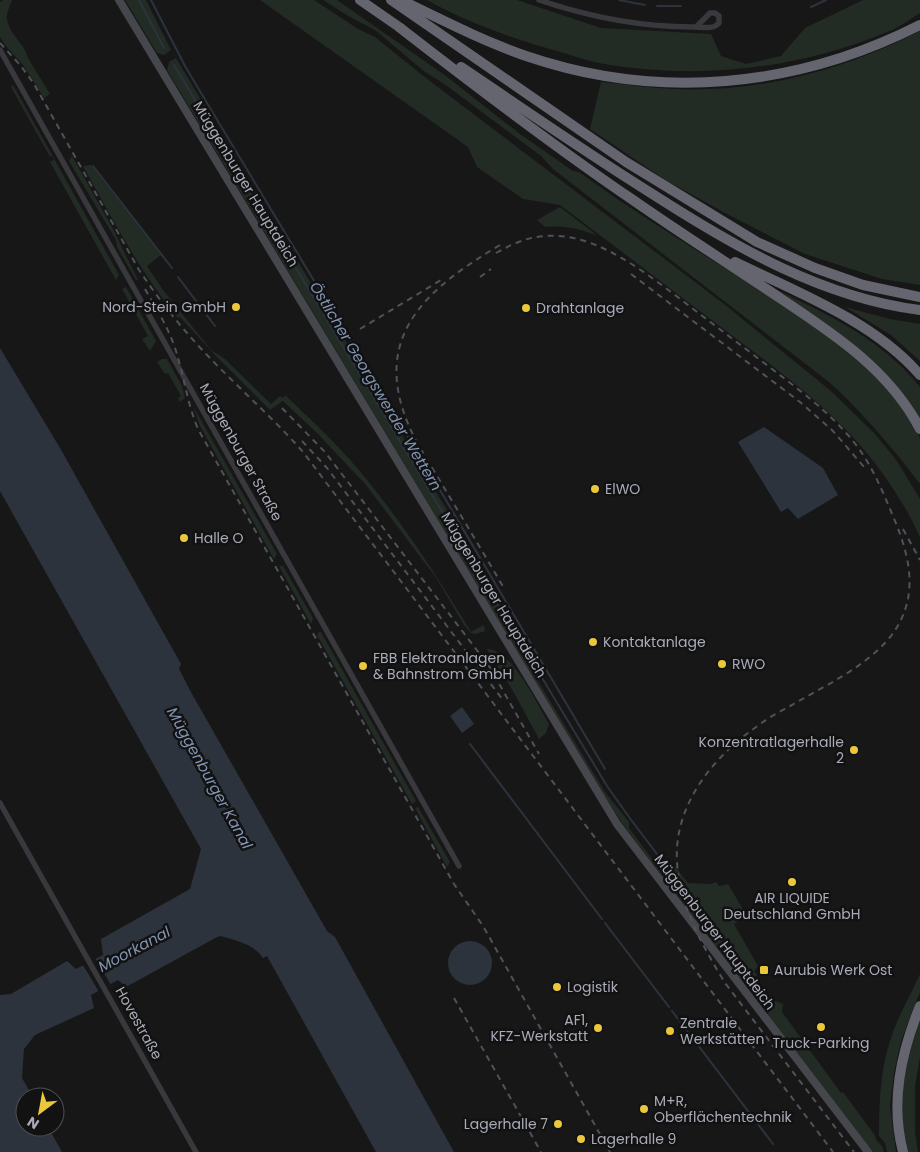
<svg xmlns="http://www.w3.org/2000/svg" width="920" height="1152" viewBox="0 0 920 1152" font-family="Poppins,sans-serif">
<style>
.green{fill:#232b25}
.water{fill:#2d333c}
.pier{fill:#171718}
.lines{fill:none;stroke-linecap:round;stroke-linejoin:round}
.stream{stroke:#2d333c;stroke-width:2}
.street{stroke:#38383d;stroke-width:5.5}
.secondary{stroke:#46474d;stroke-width:8}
.highway{stroke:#64656e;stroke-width:10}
.rail{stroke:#515258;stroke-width:2;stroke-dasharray:6 5;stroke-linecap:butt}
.poi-dot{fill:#ebc73c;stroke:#121213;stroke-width:2}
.labels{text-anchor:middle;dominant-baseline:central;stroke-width:5;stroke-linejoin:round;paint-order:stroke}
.street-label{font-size:14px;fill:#a9acb8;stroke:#121213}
.poi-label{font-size:14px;fill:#a9acb8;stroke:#121213;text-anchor:start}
.water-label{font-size:15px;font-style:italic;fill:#8195b2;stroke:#121213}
</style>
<rect width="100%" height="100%" fill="#171718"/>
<path class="green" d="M4,0h8c-2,6 -6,14 -5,19 2,15 18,25 21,39l22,36 -6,4 -21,-33 -18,-20 -5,-8v-35z
M125,0h21l25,50 -7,5 -7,-2z
M260,0h54l44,29 17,8 47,38 302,229 107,87 44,43 22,27 23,38v39c-6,-15 -14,-29 -23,-43 -46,-75 -112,-119 -180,-171 -53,-40 -105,-80 -157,-119l-37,-6 -46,-32 -9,-20z
M323,0h14l109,76 74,58 53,37 6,1c38,28 78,53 117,78 69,44 163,94 209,162 5,8 13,18 15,27 0,10 0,34 0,45 -28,-37 -57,-71 -91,-102l-276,-213 -12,-13 -98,-73 -18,-11 -50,-42 -25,-13z
M427,0h90l84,28 110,6 10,22 25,8 35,-8 24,-28 58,-28h57v13c-10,6 -21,15 -33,19 -87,37 -189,48 -283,32 -13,-2 -27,-7 -40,-11 -47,-13 -94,-29 -137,-53z
M920,31v254l-38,-6 -77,-25 -76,-39 -62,-34 -77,-52 11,-47c24,2 48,6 72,7 86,4 172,-19 247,-58z
M176,58l344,574 -6,3 1,8 90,149 24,30v6l26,35 4,4 15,-2 14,18 23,1 5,-2 3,4 9,-2 19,32 -13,8 24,42 -4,5 3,4 -10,8 -5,-2 -120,-158 -19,-29 -436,-724 2,-8z
M13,85l106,190 -3,5 -66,-118 4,-2 -2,-4 -2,1 -39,-70z
M72,156l40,71 26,53h-2l-19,-33 -1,-7 -47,-79z
M91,165l70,90 -14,11 16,24 48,60 14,9 46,45 9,-8 3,2 2,-3c25,24 51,48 73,74 43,51 79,107 113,163l13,-7 1,6 -9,3 -5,-1 -7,-8 -27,-46 -71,-94 -48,-51 -35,-33 -13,9 -55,-55 -35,-38 -2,1c-39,-47 -66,-100 -95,-152z
M560,207l38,29c-17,-7 -34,-11 -53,-9l-8,-7z
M761,282c57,28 119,54 159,105v36l-21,-31z
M126,287l30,54 -6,10 -8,-12 6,-3 -26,-47z
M845,307l45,12 30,5v37l-29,-26z
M162,359h5l15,27 3,12 -5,4 -2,-4 3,-2 -13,-23 -3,1 -8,-12z
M193,406l84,148 -3,5 -74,-133z
M279,566h4l30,52 -2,6z
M319,632h2l95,169 -4,3 -95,-169z
M487,649c24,-1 51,56 62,75l-3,9 -7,6 -26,-48z
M418,807l32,55 -3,5 -32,-59z
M920,974v18l-19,49 -7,32 -4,33 6,46h-9l-2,-9 -6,-7c0,-31 1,-65 11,-95 7,-23 20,-45 30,-67z
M776,1001l7,3 -1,8 59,81 2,-1 31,42 3,7 5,5 2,6h-11l-104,-135c-2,-6 -1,-13 7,-16z
M920,1018v39l-5,29v46l3,20h-10l-6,-24 1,-55z"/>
<path class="water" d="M0,348l60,100 121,216 -2,5 13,25 135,237 8,6 119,215h-78l-109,-196 -4,2c-9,-14 -26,-17 -42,-22l-4,1 -91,50 -8,-7 -27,15 3,13 -59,27 -11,14 -2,29 11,19h-8v30h23l14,25h-62v-157l11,-1 56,-33 9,8 27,-14 -2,-16 89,-50 11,-40 -201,-358z
M764,427l59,41 15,27 -40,24 -10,-11 -7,4 -43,-70z
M462,707l12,17 -12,9 -12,-17z
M448 963a22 22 0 1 1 44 0a22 22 0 1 1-44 0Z"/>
<path class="pier" d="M95,958l16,27 -12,7 -16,-27z"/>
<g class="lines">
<path class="stream" d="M139,0l25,48
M151,0l34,66 25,42 224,372 171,289
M619,0l26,5
M657,6h24
M811,7l15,-7
M174,65l433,721 22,31 43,57
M93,166l79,102
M178,277l37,49
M470,744l132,175
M697,905l53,67
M605,923l64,84
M672,1011l101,133"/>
<path class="street" d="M539,0c50,17 101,27 154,27 9,0 20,3 26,-4v-7l-4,-3h-5l-14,14
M0,50l459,816
M0,803l196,349"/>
<path class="secondary" d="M119,0l498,824 251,328"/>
<path class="highway" d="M360,0l42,29
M391,0l235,162 131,80 58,26 48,17 57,12
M401,0c41,20 82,41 125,56 132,45 270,32 394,-31
M399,27c76,59 153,118 234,173 43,30 88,59 132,88 58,39 122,77 155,141
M461,67c64,43 127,87 193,128 81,52 169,103 266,115
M735,262c62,30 140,60 185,113
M903,1152c-13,-50 -2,-99 17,-146"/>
<path class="rail" d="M0,43l21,23 13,18 105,186c15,22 31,44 49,64 36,42 79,77 115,118l530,700
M500,245c-72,43 -130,90 -91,181 7,17 18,33 28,50 23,38 46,76 68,114
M496,253c7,-4 13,-7 20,-10 57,-24 111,16 155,49 34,26 67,51 101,77 26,20 53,40 75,65 23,25 35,56 48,87 16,39 24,78 -4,115 -25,31 -65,49 -99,69 -11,6 -23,12 -33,20 -48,33 -90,85 -81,147 5,40 26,76 47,111l129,169
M631,274l169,128 32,28 33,38
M480,277l11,-8
M145,289c11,19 23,38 30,59 9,27 12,55 23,81l256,455 29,42 127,226
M360,329l81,-49
M282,408l43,44 164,214 50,88
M302,441l25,27 176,232
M903,529l17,31
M454,998l87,154"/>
</g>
<g class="poi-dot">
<circle cx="236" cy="307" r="5"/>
<circle cx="526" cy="308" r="5"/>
<circle cx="595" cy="489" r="5"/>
<circle cx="184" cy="538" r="5"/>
<circle cx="593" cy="642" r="5"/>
<circle cx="722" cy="664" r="5"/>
<circle cx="363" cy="666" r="5"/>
<circle cx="854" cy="750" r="5"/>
<circle cx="792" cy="882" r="5"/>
<rect x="759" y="965" width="10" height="10" rx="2.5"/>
<circle cx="557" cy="987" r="5"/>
<circle cx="821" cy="1027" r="5"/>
<circle cx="598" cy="1028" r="5"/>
<circle cx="670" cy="1031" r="5"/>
<circle cx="644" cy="1109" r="5"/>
<circle cx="558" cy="1124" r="5"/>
<circle cx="581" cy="1139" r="5"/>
</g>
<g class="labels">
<g class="street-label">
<text transform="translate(246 184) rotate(59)">Müggenburger Hauptdeich</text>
<text transform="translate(241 452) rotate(61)">Müggenburger Straße</text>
<text transform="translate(494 595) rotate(59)">Müggenburger Hauptdeich</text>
<text transform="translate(715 932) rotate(53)">Müggenburger Hauptdeich</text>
<text transform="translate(139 1023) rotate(61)">Hovestraße</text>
</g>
<g class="poi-label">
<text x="226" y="307" text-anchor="end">Nord-Stein GmbH</text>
<text x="536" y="308">Drahtanlage</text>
<text x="605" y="489">ElWO</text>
<text x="194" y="538">Halle O</text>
<text x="603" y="642">Kontaktanlage</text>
<text x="373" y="658">FBB Elektroanlagen<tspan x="373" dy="16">&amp; Bahnstrom GmbH</tspan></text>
<text x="732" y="664">RWO</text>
<text x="844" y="742" text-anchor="end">Konzentratlagerhalle<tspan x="844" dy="16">2</tspan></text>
<text x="792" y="898" text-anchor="middle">AIR LIQUIDE<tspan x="792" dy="16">Deutschland GmbH</tspan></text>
<text x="774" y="970">Aurubis Werk Ost</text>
<text x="567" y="987">Logistik</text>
<text x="588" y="1020" text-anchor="end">AF1,<tspan x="588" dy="16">KFZ-Werkstatt</tspan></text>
<text x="680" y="1023">Zentrale<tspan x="680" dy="16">Werkstätten</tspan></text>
<text x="821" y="1043" text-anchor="middle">Truck-Parking</text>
<text x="654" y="1101">M+R,<tspan x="654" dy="16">Oberflächentechnik</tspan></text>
<text x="548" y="1124" text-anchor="end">Lagerhalle 7</text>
<text x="591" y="1139">Lagerhalle 9</text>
</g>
<g class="water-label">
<text transform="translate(376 386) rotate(59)">Östlicher Georgswerder Wettern</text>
<text transform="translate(210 778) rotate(61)">Müggenburger Kanal</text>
<text transform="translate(134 949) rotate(-28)">Moorkanal</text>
</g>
</g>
<g transform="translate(40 1112) rotate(212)"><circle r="24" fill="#121213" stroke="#4e5055"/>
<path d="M0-4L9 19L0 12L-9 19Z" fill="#ebc73c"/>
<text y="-8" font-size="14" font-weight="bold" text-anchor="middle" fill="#a9acb8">N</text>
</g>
</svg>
